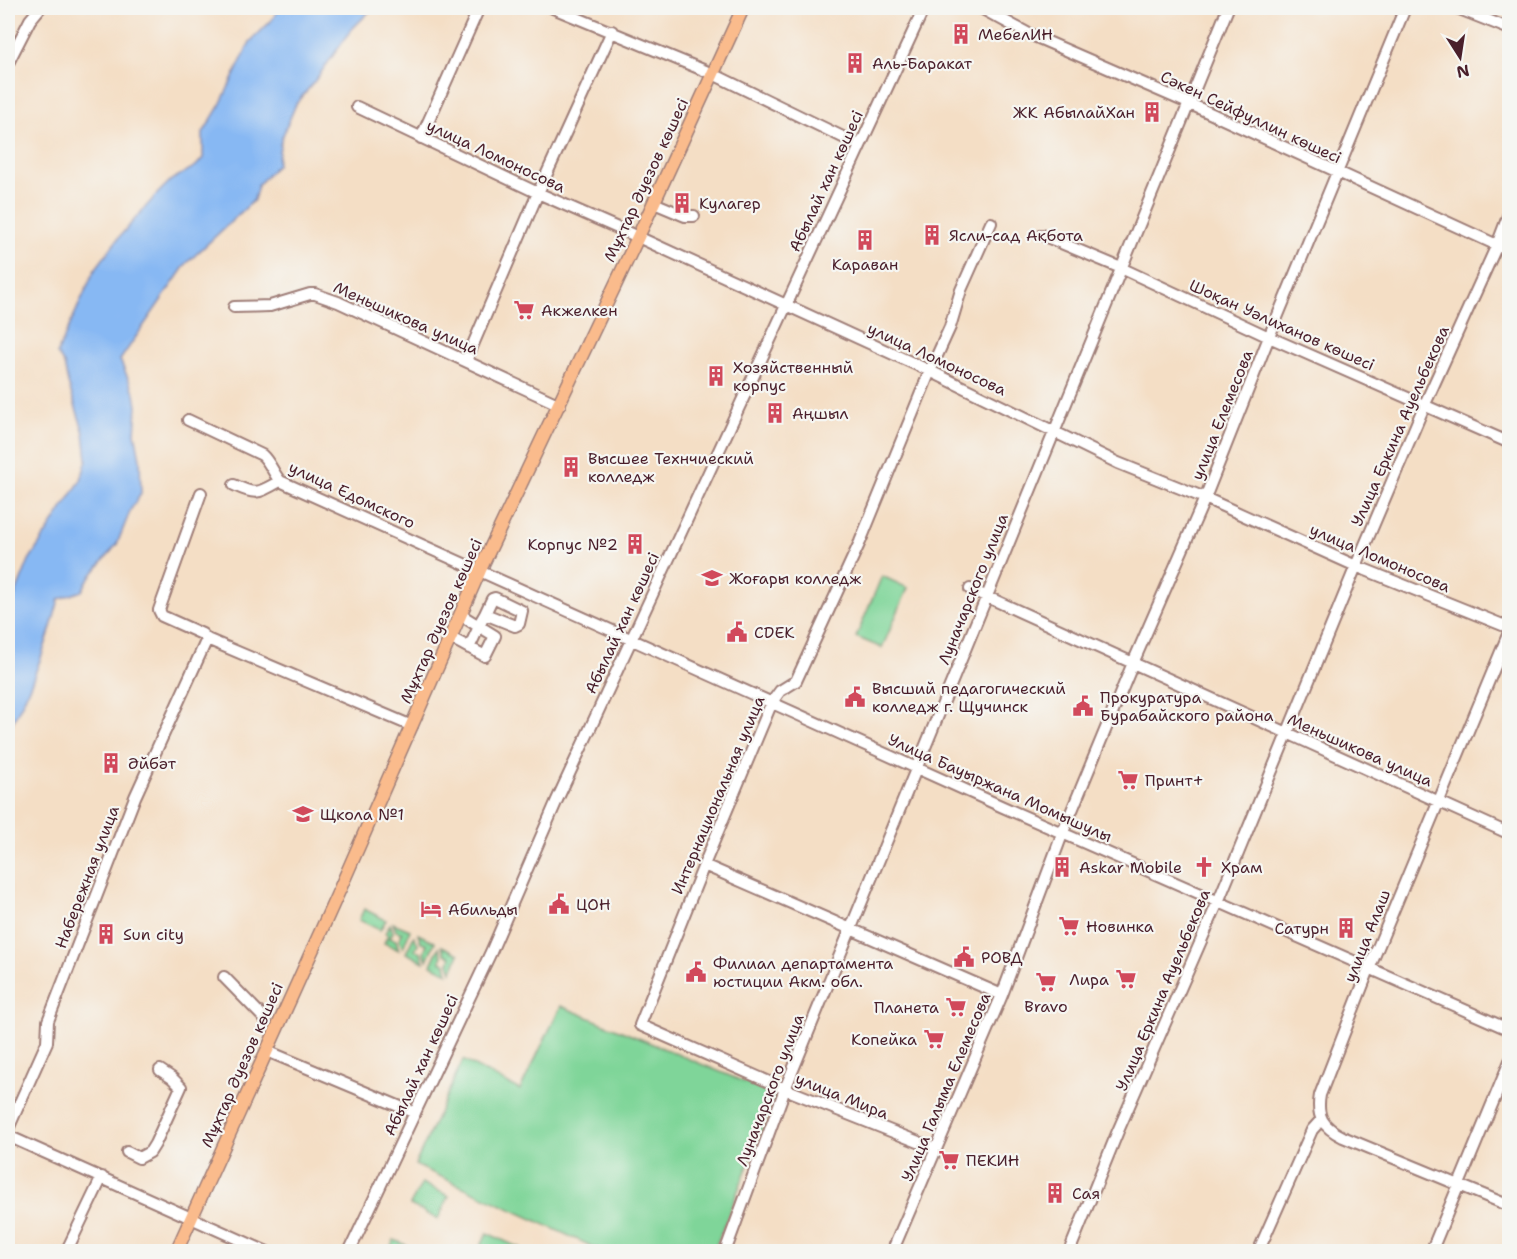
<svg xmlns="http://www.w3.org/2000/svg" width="1517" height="1259" viewBox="0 0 1517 1259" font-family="'Shantell Sans',sans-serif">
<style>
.green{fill:#7fd599;stroke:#647a62;stroke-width:1.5}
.water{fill:#87b8f3;stroke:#686c8f;stroke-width:1.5}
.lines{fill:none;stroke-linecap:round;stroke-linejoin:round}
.minor-casing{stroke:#9f7e78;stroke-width:14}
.major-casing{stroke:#9f7e78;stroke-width:15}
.minor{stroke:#fff;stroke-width:10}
.major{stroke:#fabb8c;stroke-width:12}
.labels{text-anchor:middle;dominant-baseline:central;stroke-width:4.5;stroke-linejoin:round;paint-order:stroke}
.poi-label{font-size:16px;fill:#4a1f2b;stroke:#f6f6f2;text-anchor:start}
.street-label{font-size:16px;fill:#4a1f2b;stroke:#f6f6f2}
</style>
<rect width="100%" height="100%" fill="#f6f6f2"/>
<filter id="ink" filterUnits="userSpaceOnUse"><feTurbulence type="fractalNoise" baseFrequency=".0167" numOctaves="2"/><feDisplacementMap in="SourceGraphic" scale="12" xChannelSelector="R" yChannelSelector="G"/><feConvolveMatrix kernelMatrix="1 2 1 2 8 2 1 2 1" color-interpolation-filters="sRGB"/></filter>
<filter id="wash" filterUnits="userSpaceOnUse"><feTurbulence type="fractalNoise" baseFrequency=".008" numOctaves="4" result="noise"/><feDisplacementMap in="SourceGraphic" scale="24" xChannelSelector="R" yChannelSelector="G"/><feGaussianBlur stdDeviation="1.35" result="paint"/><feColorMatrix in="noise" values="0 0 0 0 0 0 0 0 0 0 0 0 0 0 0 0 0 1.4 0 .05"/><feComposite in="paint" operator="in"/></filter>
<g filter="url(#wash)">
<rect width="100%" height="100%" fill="#f4dec5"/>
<path class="green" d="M882,576l26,12 -26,60 -26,-11z
M364,909l22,11 -6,10 -21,-10z
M393,923l17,7 -7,18 -4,-8 3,-7 -6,-2z
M390,924l3,8 -3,6 6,2 3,10 -15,-7 4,-8 -3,-2z
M418,934l17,8 -8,18 -3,-8 3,-7 -6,-2z
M414,936l4,8 -3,6 6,2 3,10 -18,-9z
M442,946l17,8 -7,17 -3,-8 2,-6 -6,-3z
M439,947l3,9 -2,5 6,3 2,9 -17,-8z
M561,1006l215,89 -62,156h-112l-187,-86 48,-105 57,30z
M422,1183l27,13 -11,23 -28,-14z
M487,1233l33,15 -2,3h-40z
M394,1240l26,11h-31z"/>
<path class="water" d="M280,8h93l-21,21 -38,53 -18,22 -15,36 -4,25 -19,20 -4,15 -68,64 -66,96 15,34 2,12 -2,27 5,26 1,35 -10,15 -14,35 -30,37 -5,10 -23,8c-12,46 -28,91 -51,132v-118l21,-53 52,-80 6,-21 -3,-26 -16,-50 -4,-19 -7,-10 37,-83 26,-35 38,-43 13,-13 25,-14 7,-8v-25l17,-28 30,-63 21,-21z"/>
</g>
<g filter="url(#ink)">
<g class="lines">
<g class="minor-casing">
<path id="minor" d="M553,8l160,66 146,71
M981,8l46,25 161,70 322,148
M1457,8l53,21
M8,63l22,-43 10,-12
M357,107l181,86 100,44 292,134 188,92 87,35 151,68 154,62
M421,138l58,-130
M654,203l31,13h9
M1042,235l79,33 148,69 241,106
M234,307l36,-1 40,-12h5l23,8 222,103
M466,361l72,-168 74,-162
M188,420l74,35c8,7 11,18 18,26l723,326 507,223
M234,485c23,11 24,8 46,-4
M201,493l-42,117 3,6 40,18 5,5 205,87
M970,589l540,245
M461,615l17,11 7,-12 30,12 4,-2 3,-13 -27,-13 -3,1 -23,49 -18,-10c11,6 23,12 34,18l10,-20 -34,-21
M1510,630l-141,339 -49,126c-4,22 3,32 23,42l167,69
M704,865l298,130
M224,977l40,41
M267,1051l148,62
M8,1129l39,-87 1,-21 87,-224 72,-158
M8,1136l259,116
M936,1149l-151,-60 -145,-64 64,-160 68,-163 8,-11 16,-10 64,-139 70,-171 20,-44 11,-37 30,-67
M127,1152l12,6 11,-6 5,-8 26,-57 -9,-9 -12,-8
M66,1252l36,-75
M349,1252l142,-300 66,-152 367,-792
M725,1252l60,-163 443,-1081
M892,1252l110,-257 61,-163 70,-169 72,-165 64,-161 136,-329
M1069,1252l49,-121 100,-229 138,-336 69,-162 72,-159 13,-34
M1258,1252l54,-122 9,-10
M1431,1252l79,-191"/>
</g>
<g class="major-casing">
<path id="major" d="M176,1252l163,-361 141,-321 158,-333 105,-229"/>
</g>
<use href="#minor" class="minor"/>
<use href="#major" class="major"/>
</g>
</g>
<defs>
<g id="building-bare" transform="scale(1.62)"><path d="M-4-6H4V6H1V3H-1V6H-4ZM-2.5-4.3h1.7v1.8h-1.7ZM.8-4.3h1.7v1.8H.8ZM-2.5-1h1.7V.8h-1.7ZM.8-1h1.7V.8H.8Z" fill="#d1495b" stroke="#f6f6f2" stroke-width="2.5" paint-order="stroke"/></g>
<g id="supermarket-bare" transform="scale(1.62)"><path d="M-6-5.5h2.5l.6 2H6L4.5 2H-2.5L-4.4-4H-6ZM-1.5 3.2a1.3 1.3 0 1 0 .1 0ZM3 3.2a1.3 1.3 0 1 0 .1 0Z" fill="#d1495b" stroke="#f6f6f2" stroke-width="2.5" paint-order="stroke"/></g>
<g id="school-bare" transform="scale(1.62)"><path d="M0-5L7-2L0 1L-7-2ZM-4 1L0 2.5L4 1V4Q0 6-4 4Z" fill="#d1495b" stroke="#f6f6f2" stroke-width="2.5" paint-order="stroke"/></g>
<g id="civic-bare" transform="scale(1.62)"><path d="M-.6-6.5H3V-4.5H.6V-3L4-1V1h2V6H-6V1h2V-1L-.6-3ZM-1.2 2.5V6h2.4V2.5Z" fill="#d1495b" stroke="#f6f6f2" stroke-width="2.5" paint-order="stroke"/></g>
<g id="church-bare" transform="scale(1.62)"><path d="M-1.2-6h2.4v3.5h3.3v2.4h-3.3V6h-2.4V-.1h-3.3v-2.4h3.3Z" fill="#d1495b" stroke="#f6f6f2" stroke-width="2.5" paint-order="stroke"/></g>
<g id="hotel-bare" transform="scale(1.62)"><path d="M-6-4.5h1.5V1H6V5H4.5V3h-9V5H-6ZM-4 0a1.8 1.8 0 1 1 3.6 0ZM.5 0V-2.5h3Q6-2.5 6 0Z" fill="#d1495b" stroke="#f6f6f2" stroke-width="2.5" paint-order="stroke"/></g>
</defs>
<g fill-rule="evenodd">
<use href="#building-bare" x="961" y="34"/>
<use href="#building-bare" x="855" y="63"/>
<use href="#building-bare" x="1152" y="112"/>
<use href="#building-bare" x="682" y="203"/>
<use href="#building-bare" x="932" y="235"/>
<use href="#building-bare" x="865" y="240"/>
<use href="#supermarket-bare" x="524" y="310"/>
<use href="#building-bare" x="716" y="376"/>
<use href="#building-bare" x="775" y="413"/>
<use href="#building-bare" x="571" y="467"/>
<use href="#building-bare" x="635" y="544"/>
<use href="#school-bare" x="712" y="578"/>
<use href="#civic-bare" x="737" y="632"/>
<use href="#civic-bare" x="855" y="697"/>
<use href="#civic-bare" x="1083" y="706"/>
<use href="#building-bare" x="111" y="763"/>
<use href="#supermarket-bare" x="1128" y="780"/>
<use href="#school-bare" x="303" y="814"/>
<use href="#building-bare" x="1062" y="867"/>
<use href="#church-bare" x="1204" y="867"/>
<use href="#civic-bare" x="559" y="904"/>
<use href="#hotel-bare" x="431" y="909"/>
<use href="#supermarket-bare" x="1069" y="926"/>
<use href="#building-bare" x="1346" y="928"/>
<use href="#building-bare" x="106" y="934"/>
<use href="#civic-bare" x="964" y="957"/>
<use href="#civic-bare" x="696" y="972"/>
<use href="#supermarket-bare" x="1126" y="979"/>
<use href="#supermarket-bare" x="1046" y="982"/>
<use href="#supermarket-bare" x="956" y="1007"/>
<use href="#supermarket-bare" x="934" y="1039"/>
<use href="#supermarket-bare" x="949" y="1160"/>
<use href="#building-bare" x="1055" y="1193"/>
</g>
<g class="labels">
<g class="poi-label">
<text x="978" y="34">МебелИН</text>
<text x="872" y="63">Аль-Баракат</text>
<text x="1135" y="112" text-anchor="end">ЖК АбылайХан</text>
<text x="699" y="203">Кулагер</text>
<text x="949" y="235">Ясли-сад Ақбота</text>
<text x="865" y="264" text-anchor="middle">Караван</text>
<text x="541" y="310">Акжелкен</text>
<text x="733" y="367">Хозяйственный<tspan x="733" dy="18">корпус</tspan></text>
<text x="792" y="413">Аңшыл</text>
<text x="588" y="458">Высшее Технчиеский<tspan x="588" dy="18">колледж</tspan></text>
<text x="618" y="544" text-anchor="end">Корпус №2</text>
<text x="729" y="578">Жоғары колледж</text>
<text x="754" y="632">CDEK</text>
<text x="872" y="688">Высший педагогический<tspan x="872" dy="18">колледж г. Щучинск</tspan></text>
<text x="1100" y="697">Прокуратура<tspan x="1100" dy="18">Бурабайского района</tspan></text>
<text x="128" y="763">Әйбәт</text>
<text x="1145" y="780">Принт+</text>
<text x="320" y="814">Щкола №1</text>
<text x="1079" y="867">Askar Mobile</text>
<text x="1221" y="867">Храм</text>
<text x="576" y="904">ЦОН</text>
<text x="448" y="909">Абильды</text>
<text x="1086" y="926">Новинка</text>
<text x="1329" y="928" text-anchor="end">Сатурн</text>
<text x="123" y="934">Sun city</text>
<text x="981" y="957">РОВД</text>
<text x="713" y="963">Филиал департамента<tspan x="713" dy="18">юстиции Акм. обл.</tspan></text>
<text x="1109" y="979" text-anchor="end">Лира</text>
<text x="1046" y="1006" text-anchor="middle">Bravo</text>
<text x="939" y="1007" text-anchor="end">Планета</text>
<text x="917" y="1039" text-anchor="end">Копейка</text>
<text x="966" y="1160">ПЕКИН</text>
<text x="1072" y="1193">Сая</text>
</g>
<g class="street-label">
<text transform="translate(1251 117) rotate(25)">Сәкен Сейфуллин көшесі</text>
<text transform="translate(496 156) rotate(25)">улица Ломоносова</text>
<text transform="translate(646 180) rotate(-65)">Мұхтар Әуезов көшесі</text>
<text transform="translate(826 181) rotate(-65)">Абылай хан көшесі</text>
<text transform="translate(406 318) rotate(24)">Меньшикова улица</text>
<text transform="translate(1282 325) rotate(24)">Шоқан Уәлиханов көшесі</text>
<text transform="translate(937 359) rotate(25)">улица Ломоносова</text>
<text transform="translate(1222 415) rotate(-68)">улица Елемесова</text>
<text transform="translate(1400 426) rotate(-66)">Улица Еркина Ауельбекова</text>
<text transform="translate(352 495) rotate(25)">улица Едомского</text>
<text transform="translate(1380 558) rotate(23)">улица Ломоносова</text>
<text transform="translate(973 589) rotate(-68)">Луначарского улица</text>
<text transform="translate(441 621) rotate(-66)">Мұхтар Әуезов көшесі</text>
<text transform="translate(622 623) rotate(-65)">Абылай хан көшесі</text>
<text transform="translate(1360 750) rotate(24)">Меньшикова улица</text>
<text transform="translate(1000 788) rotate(24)">Улица Бауыржана Момышулы</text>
<text transform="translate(718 795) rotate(-67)">Интернациональная улица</text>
<text transform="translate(87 877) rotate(-69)">Набережная улица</text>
<text transform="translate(1367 936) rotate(-68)">улица Алаш</text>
<text transform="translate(1163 990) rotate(-67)">Улица Еркина Ауельбекова</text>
<text transform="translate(242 1065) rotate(-66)">Мұхтар Әуезов көшесі</text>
<text transform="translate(421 1065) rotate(-65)">Абылай хан көшесі</text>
<text transform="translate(946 1087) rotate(-67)">Улица Галыма Елемесова</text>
<text transform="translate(770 1090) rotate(-69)">Луначарского улица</text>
<text transform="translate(842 1096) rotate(22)">улица Мира</text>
</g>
</g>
<rect width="1517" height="1259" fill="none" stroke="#f6f6f2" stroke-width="30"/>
<g transform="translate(1460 57) rotate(168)" stroke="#f6f6f2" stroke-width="4.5" paint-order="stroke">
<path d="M0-4.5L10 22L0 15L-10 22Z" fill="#4a1f2b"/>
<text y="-9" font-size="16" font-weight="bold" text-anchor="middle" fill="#4a1f2b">N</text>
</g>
</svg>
